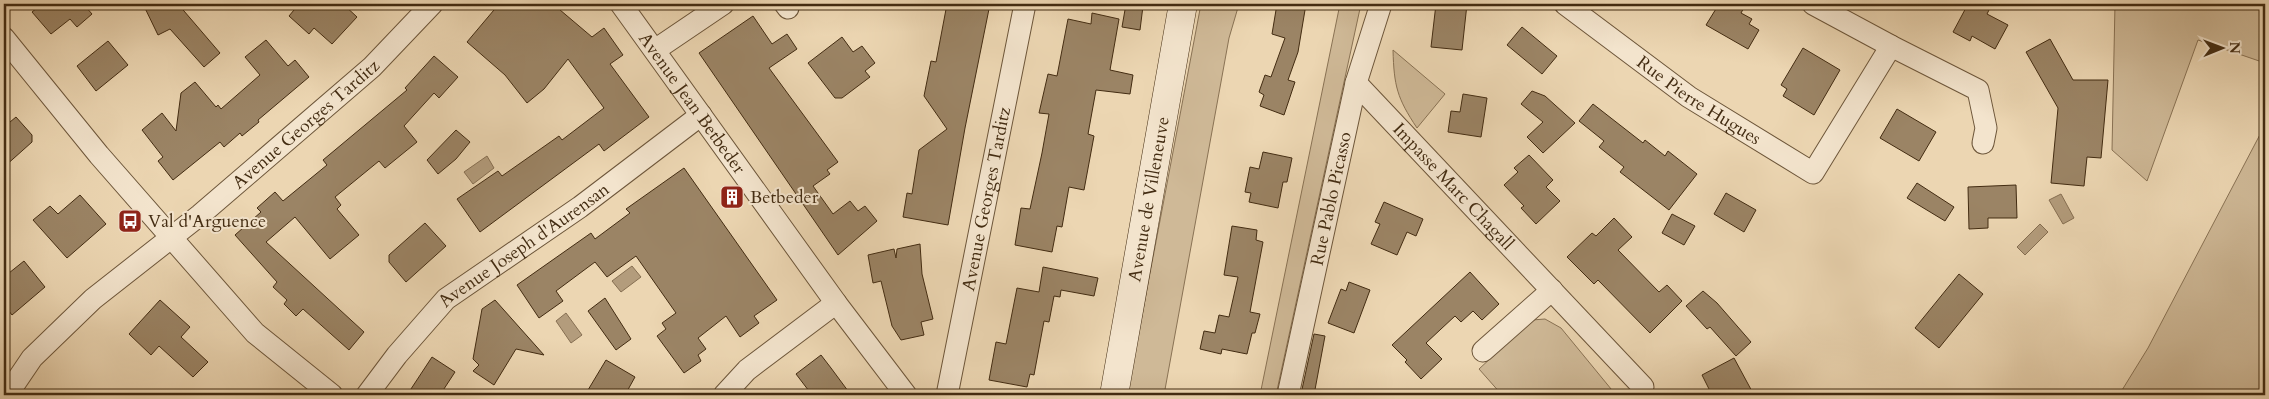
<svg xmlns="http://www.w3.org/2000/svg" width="2269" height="399" viewBox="0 0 2269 399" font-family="Cardo,serif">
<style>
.green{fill:#cfb997;stroke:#897254}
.water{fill:#b39c7c;stroke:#866f52}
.building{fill:#9b8465;stroke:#432c12}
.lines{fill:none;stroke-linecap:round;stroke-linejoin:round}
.street-casing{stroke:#6d563a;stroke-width:23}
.secondary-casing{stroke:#432c12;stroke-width:29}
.street{stroke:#f3e4cd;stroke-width:21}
.secondary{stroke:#f3e4cd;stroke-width:28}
.labels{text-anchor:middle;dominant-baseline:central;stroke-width:4;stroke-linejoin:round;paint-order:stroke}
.street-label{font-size:18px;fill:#432c12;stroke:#f3e4cd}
.poi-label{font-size:18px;fill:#432c12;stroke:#f3e4cd;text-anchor:start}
</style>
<rect width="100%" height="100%" fill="#ecd6b2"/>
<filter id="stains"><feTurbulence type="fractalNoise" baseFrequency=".004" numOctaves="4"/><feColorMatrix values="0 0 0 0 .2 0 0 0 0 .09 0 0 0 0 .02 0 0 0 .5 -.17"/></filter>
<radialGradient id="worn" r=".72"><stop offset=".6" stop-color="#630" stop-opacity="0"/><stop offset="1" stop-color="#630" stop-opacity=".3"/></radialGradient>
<path class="green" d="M1201,4h38l-10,34 -65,357h-37z
M1340,4h21l-85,391h-16z
M2115,4h150v59l-67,-23 -51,141 -35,-31z
M1393,50l52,44 -28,34c-20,-30 -23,-42 -24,-78z
M2265,125v270h-146l29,-47z
M1545,319l16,9 55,67h-114l-23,-26 53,-49z"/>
<path class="water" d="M487,156l7,12 -21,16 -9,-12z
M2061,194l13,24 -11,6 -14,-24z
M2040,224l8,8 -23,23 -8,-8z
M632,266l9,11 -20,15 -9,-11z
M566,313l16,22 -11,8 -15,-22z"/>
<path class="building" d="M42,4h46l-3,2 7,8 -15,13 -7,-8 -19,15 -19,-22z
M143,4h35l42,49 -16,14 -34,-38 -12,6z
M299,4h44l14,13 -25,27 -18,-16 -5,6 -20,-18z
M499,4h54l39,33 12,-9 19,27 -13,9 39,53 -45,34 -5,-7 -119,88 -23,-33 41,-28 4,5 57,-40 3,4 42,-32 -36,-49 -24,30 -17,14 -22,-28 -38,-33z
M947,4h43l-25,124 -17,97 -45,-8 4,-24 5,1 7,-44 28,-21 -23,-33 7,-35 5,1z
M1126,4l17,2 -3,24 -18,-3z
M1277,4h29l-8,48 -10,28 7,2 -11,33 -24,-9 4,-11 -5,-3 6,-17 6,2 14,-39 -13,-4z
M1436,4h31l-5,46 -31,-3z
M1719,4h27l-5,9 11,6 -3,5 10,6 -11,19 -42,-24z
M1968,4h24l-5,10 21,11 -13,24 -23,-13 -2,5 -17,-9z
M1092,13l27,6 -9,51 23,5 -3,19 -34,-4 -8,44 6,2 -10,54 -15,-3 -7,40 -5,-1 -5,26 -37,-7 6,-37 9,1 12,-56 7,-39 -10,-1 9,-39 9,2 11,-57 23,5z
M753,16l19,28 15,-10 10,15 -28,19 69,94 -11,8 3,4 -17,12 20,28 17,-13 8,10 7,-5 12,15 -39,34 -139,-202z
M1522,27l35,29 -15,18 -35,-29z
M842,37l11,15 9,-6 13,17 -10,8 5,6 -28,21h-7l-27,-35z
M2050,39l23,41h35l-7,78 -14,-1 -3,29 -33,-3 7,-75 -32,-56z
M266,40l22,26 7,-6 14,17 -51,43 1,2 -17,14 -2,-3 -16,14 -4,-5 -47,38 -15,-19 5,-4 -21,-27 20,-17 14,18 5,-38 14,-11 21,25 2,-2 3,4 39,-34 -15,-18z
M108,41l20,24 -32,26 -19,-25z
M1803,48l37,22 -26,45 -31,-19 4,-7 -6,-4z
M434,56l24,21 -19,21 -5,-5 -30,33 13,16 -32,26 -6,-7 -44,36 6,8 -4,4 22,26 -29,24 -35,-42 -29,25 98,90 -15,18 -46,-41 -7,7 -12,-12 3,-4 -14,-13 4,-5 -42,-47 26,-23 -4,-4 18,-16 8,9 44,-36 -4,-5 84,-70 -2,-2z
M1532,91l13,5 30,27 -32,30 -16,-16 16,-15 -22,-18z
M1463,94l24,4 -6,39 -33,-5 3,-21 9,1z
M1593,104l50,39 2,-3 20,16 3,-5 29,23 -28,36 -49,-38 4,-5 -25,-20 5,-6 -25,-20z
M1897,109l39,23 -17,29 -39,-23z
M16,117l16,18v7l-28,25v-40z
M456,130l14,12 -14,17 -18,15 -11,-14z
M1263,152l29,6 -5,24h-4l-5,26 -29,-6 2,-9 -6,-1 5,-25 9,2z
M1529,155l24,25 -7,7 14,14 -24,23 -15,-16 3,-2 -20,-21 14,-13 -4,-4z
M684,168l93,132 -23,16 5,7 -19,14 -14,-21 -28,22 8,11 -8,6 3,6 -17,12 -27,-37 9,-7 -4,-6 14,-10 -40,-57 -29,21 -12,-15 -39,29 7,10 -24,17 -22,-33 74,-52 4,6 35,-26 -4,-4z
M1917,183l37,24 -9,14 -38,-23z
M2016,185l1,33h-29v10l-19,1 -1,-42z
M1726,193l30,17 -12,22 -30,-18z
M80,195l26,29 -39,34 -34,-38 17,-14 8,8z
M1384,202l39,17 -7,17 -9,-4 -10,23 -26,-11 9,-20 -5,-2z
M1672,214l23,12 -11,19 -22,-12z
M1614,218l18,19 -14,13 41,42 8,-7 15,16 -32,32 -52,-53 -4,4 -27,-27 25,-24 4,3z
M425,223l21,23 -40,36 -17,-20v-7z
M1232,226l25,4 -1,10 7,2 -13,70 10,2 -5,19h-3l-5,21 -25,-5 -1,5 -21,-5 4,-18 11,2 4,-18 10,2 9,-40 -14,-2z
M920,244l2,30 11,45 -12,3 3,13 -23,5 -9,-14 -11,-45 -8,2 -5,-28 26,-6 2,9 1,-9z
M24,261l21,26 -33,28 -8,-10v-28z
M1043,267l55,11 -4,18 -33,-6 -1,7 -6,-1 -5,26 -5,-1 -10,54 -4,-1 -3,13 -38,-7 7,-38 10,2 11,-56 22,4z
M1470,272l29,32 -17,16 -9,-9 -12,11 -6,-6 -29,27 16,16 -21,20 -16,-17 2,-2 -15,-15z
M1959,274l24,20 -44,54 -24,-20z
M1349,282l21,8 -16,43 -26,-10 13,-34 5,2z
M1703,291l14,12 34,39 -15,14 -26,-29 -3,2 -21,-23z
M605,298l26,41 -15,11 -28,-39z
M160,300l30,27 -9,10 27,25 -15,15 -34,-31 -8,9 -22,-21z
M495,300l49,55 -28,-6 -22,36 -21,-14 6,-6 -6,-6 9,-50z
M1314,334l11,2 -11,59h-5l-8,-1z
M821,355l10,13 20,27h-39l-16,-21z
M432,357l23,15 -15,23h-33z
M1734,358l20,37h-42l-10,-20z
M606,360l29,17 -10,18h-40z"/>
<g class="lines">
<g class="street-casing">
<g id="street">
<path id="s1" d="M621,4l215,299 70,92"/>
<path d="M785,4l3,4"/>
<path id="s2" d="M1565,4l124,93 124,76 78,-127 -78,-42"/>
<path d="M4,38l95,117 156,178 77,62"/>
<path d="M1891,46l87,44 8,38 -3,15"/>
<path d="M655,50l68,-46"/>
<path id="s3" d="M1356,83l287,304"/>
<path d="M1483,351l69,-61"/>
<path id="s4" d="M7,395l25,-37 61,-59 107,-84 172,-148 60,-63"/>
<path id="s5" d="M367,395l30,-40 49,-56 134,-92 121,-92"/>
<path d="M724,395l23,-25 89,-67"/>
<path id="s6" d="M947,395l78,-391"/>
<path id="s7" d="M1288,395l68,-312 25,-79"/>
</g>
</g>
<g class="secondary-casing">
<g id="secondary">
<path id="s8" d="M1114,395l69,-391"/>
</g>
</g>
<use href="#street" class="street"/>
<use href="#secondary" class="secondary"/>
</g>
<defs>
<g id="building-square" transform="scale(1.25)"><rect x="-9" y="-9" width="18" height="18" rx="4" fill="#8f2418" stroke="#f3e4cd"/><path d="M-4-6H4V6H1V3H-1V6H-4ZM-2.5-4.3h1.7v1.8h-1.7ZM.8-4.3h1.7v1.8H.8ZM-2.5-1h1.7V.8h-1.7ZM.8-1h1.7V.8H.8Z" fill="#fff"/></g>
<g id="bus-square" transform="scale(1.25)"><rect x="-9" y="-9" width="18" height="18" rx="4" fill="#8f2418" stroke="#f3e4cd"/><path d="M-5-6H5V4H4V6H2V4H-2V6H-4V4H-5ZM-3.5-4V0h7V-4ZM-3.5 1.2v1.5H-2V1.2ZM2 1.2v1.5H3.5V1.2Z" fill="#fff"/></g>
</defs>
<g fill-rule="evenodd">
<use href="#building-square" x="732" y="197"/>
<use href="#bus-square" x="130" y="221"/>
</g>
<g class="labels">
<g class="street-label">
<text stroke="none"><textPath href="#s2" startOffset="165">Rue Pierre Hugues</textPath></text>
<text stroke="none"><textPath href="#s1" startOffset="122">Avenue Jean Betbeder</textPath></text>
<text stroke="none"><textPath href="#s4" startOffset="405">Avenue Georges Tarditz</textPath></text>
<text stroke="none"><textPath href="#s3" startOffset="142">Impasse Marc Chagall</textPath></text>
<text stroke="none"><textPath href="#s8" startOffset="199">Avenue de Villeneuve</textPath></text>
<text stroke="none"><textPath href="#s7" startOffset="201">Rue Pablo Picasso</textPath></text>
<text stroke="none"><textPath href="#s6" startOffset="200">Avenue Georges Tarditz</textPath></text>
<text stroke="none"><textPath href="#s5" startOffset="219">Avenue Joseph d'Aurensan</textPath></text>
</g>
<g class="poi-label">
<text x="750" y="197">Betbeder</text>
<text x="148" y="221">Val d'Arguence</text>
</g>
</g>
<rect width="2269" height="399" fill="none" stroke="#ecd6b2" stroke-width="20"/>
<rect x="5" y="5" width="2259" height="389" fill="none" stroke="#432c12" stroke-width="2.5"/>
<rect x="10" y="10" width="2249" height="379" fill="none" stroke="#432c12"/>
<g transform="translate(2222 48) rotate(89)" stroke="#f3e4cd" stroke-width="4" paint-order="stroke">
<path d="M0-4L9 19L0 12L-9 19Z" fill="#432c12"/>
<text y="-8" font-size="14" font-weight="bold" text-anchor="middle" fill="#432c12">N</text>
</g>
<rect width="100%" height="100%" filter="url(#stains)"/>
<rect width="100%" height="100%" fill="url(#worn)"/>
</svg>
